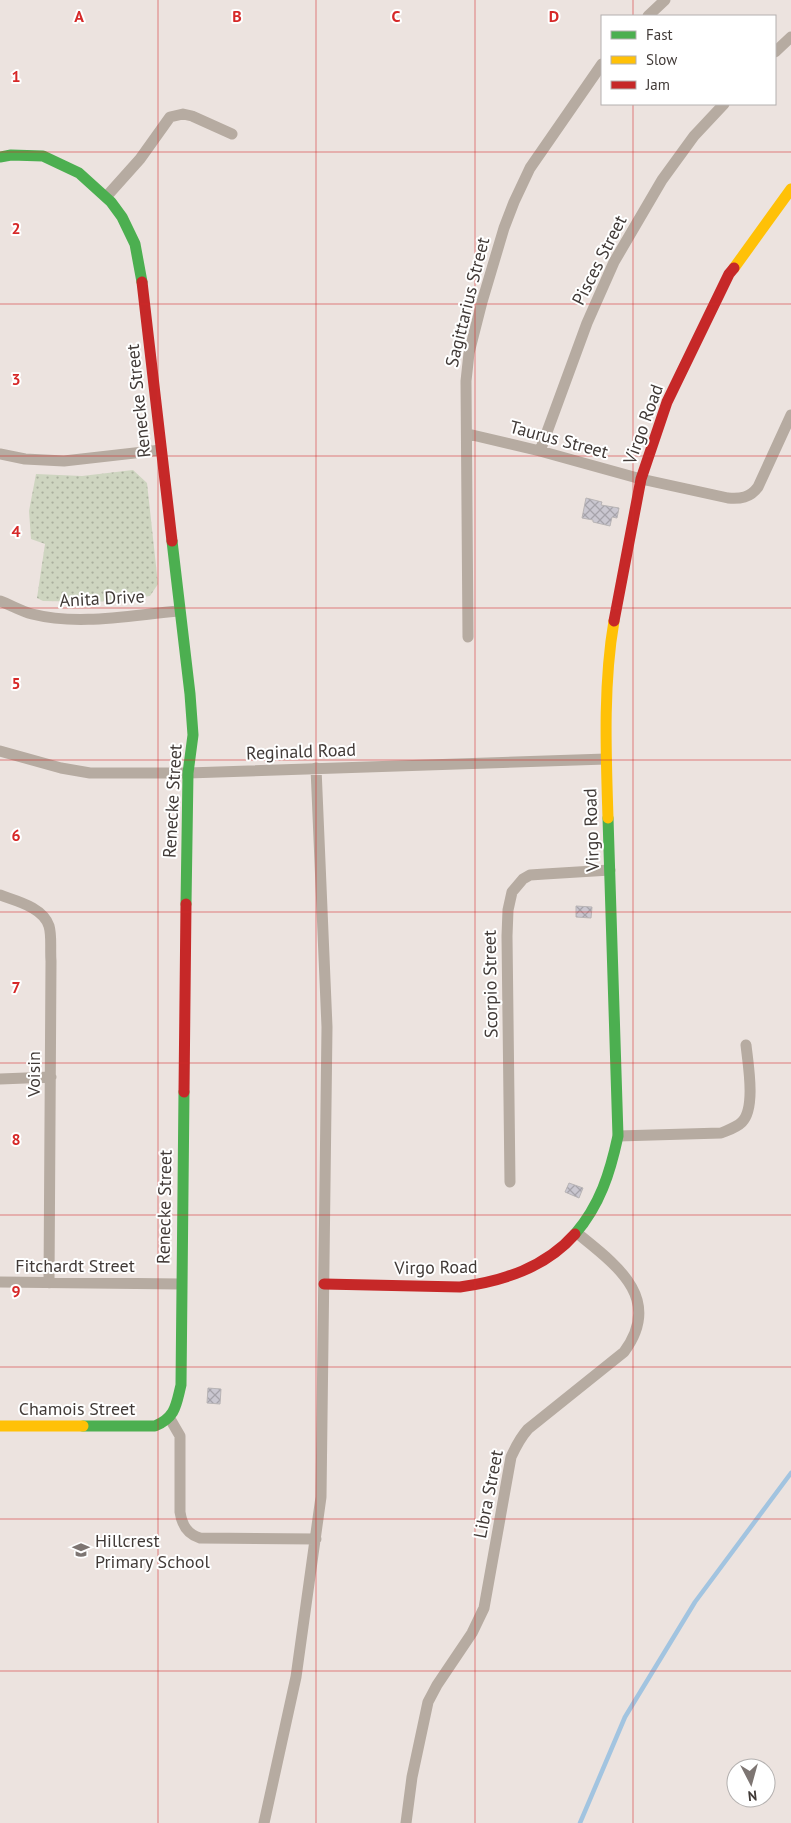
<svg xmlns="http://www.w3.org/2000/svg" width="791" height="1823" viewBox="0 0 791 1823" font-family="'PT Sans',sans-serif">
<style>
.park{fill:url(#park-dots)}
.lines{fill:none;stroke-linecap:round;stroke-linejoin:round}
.stream{stroke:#a2c4e0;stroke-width:4.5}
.building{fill:url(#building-cross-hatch);stroke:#b8b4b5}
.street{stroke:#b6aba1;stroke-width:11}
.fast{stroke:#4caf50;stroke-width:11}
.slow{stroke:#ffc107;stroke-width:11}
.jam{stroke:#c62828;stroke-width:11}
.grid{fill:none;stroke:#d62828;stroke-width:1;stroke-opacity:0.55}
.labels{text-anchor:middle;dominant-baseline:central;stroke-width:4;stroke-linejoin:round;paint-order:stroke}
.street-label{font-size:18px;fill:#413a37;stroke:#fff}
.poi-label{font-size:18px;fill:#413a37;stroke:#fff;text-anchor:start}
.grid-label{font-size:16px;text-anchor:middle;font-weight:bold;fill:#d62828;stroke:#fff;stroke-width:4;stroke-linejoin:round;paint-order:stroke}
</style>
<defs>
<pattern id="park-dots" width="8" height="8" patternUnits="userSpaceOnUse" patternTransform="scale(1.25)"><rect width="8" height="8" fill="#ced5c0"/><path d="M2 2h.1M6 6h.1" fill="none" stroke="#a9ae9d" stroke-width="1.8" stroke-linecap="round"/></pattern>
<pattern id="building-cross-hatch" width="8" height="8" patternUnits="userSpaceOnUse" patternTransform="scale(1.25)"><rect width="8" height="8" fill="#cac7d0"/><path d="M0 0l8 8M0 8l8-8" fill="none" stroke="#a6a3aa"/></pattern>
</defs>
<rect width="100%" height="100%" fill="#ece3df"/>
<path class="park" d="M133,470l14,13 11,101 -8,12 -53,6 -54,-1 -6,-3 8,-54 -14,-5 -2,-28 7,-37 46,2z"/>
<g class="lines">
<path class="stream" d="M580,1823l45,-106 70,-115 96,-129"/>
</g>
<path class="building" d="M586,498l16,4 -1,3 18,3 -2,10 -5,-1 -2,9 -17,-4v-2l-11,-2z
M576,906l16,1 -1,11 -15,-1z
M569,1183l14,5 -4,10 -14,-6z
M208,1388l13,1 -1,15 -13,-1z"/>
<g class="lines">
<path class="street" d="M648,16l17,-16
M775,52l16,-15
M106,197l34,-38 30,-42 13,-3 9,2 40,18
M468,434l72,17 101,28 87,19c12,1 22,0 30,-11l33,-72
M540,451l47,-128 27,-61 48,-82 32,-44 30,-32
M0,454l25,5 39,2 97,-11
M0,601c11,4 21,10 32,13 47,12 99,1 147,-3
M468,637l-2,-256 3,-28 13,-51 22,-74 10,-26 16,-34 72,-104
M0,751l61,17 29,5h98l418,-14
M0,895c16,6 43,12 49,31 3,10 1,24 2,35l-2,322
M0,1079l51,-2
M618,1136l103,-3c7,-3 15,-5 21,-11 14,-14 6,-58 4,-77
M510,1182l-3,-246 1,-26 4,-18 11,-13 7,-4 15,-1 65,-4
M0,1282l181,2
M169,1417l11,19v76c2,13 7,22 20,26l116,1
M264,1823l32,-146 25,-180 6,-470 -11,-259
M406,1823l6,-46 16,-75 9,-17 35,-52 12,-25 27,-151c5,-11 9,-19 17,-28l96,-77c40,-54 -9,-88 -47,-119"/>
<path class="fast" d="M0,157l11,-2 32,1 36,17 32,29 11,15 13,27 7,38
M172,541l18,153 3,41 -5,38 -2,131
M575,1234c25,-29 35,-61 43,-98l-10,-318
M83,1426h72c21,-9 21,-21 26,-41l3,-293"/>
<path class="slow" d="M734,268l57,-79
M608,818c-2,-65 -5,-133 6,-197
M0,1426h83"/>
<path class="jam" d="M142,282l30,259
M614,621l27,-142 26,-77 62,-128 5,-6
M184,1092l2,-188
M324,1284l136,3c43,-6 85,-19 115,-53"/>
</g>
<path class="grid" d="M158,0v1823M316,0v1823M475,0v1823M633,0v16M633,104v1719M0,152h791M0,304h791M0,456h791M0,608h791M0,760h791M0,912h791M0,1063h791M0,1215h791M0,1367h791M0,1519h791M0,1671h791"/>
<defs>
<g id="school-bare" transform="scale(1.35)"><path d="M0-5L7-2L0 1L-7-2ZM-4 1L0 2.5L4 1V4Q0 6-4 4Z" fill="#7d7572" stroke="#fff" stroke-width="2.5" paint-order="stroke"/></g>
</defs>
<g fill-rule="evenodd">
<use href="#school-bare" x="81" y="1550"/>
</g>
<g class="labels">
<g class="street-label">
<text transform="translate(599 260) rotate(-63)">Pisces Street</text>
<text transform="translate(467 302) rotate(-76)">Sagittarius Street</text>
<text transform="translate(138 401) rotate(-96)">Renecke Street</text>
<text transform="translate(643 424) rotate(-70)">Virgo Road</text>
<text transform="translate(559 439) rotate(15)">Taurus Street</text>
<text transform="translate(102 598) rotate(-3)">Anita Drive</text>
<text transform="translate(301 751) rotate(-2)">Reginald Road</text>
<text transform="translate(172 801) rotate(-87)">Renecke Street</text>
<text transform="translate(591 830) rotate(-92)">Virgo Road</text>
<text transform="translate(490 984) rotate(-91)">Scorpio Street</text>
<text transform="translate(33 1074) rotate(-90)">Voisin</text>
<text transform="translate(164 1207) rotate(-89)">Renecke Street</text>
<text x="75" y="1265">Fitchardt Street</text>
<text transform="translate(436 1267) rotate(-1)">Virgo Road</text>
<text x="77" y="1408">Chamois Street</text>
<text transform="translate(488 1494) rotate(-79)">Libra Street</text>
</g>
<g class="poi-label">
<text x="95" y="1540">Hillcrest<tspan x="95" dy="21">Primary School</tspan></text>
</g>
</g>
<g class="grid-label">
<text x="79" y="22">A</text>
<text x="237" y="22">B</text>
<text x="396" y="22">C</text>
<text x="554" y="22">D</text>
<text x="16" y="82">1</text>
<text x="16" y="234">2</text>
<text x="16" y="385">3</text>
<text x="16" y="537">4</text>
<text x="16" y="689">5</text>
<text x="16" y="841">6</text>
<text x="16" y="993">7</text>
<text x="16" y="1145">8</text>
<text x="16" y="1297">9</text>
</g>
<rect x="601" y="15" width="175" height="90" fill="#ffffff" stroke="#b3b0af"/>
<rect x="611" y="31" width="25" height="8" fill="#4caf50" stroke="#b3b0af"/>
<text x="646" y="40" font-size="15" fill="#413a37">Fast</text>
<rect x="611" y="56" width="25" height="8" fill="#ffc107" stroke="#b3b0af"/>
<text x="646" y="65" font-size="15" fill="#413a37">Slow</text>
<rect x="611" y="81" width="25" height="8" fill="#c62828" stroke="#b3b0af"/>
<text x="646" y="90" font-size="15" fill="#413a37">Jam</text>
<g transform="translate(751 1783) rotate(174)"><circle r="24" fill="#ffffff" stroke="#b3b0af"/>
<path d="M0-4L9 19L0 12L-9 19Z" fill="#7d7572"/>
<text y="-8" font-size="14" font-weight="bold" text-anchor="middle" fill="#413a37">N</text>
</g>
</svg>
